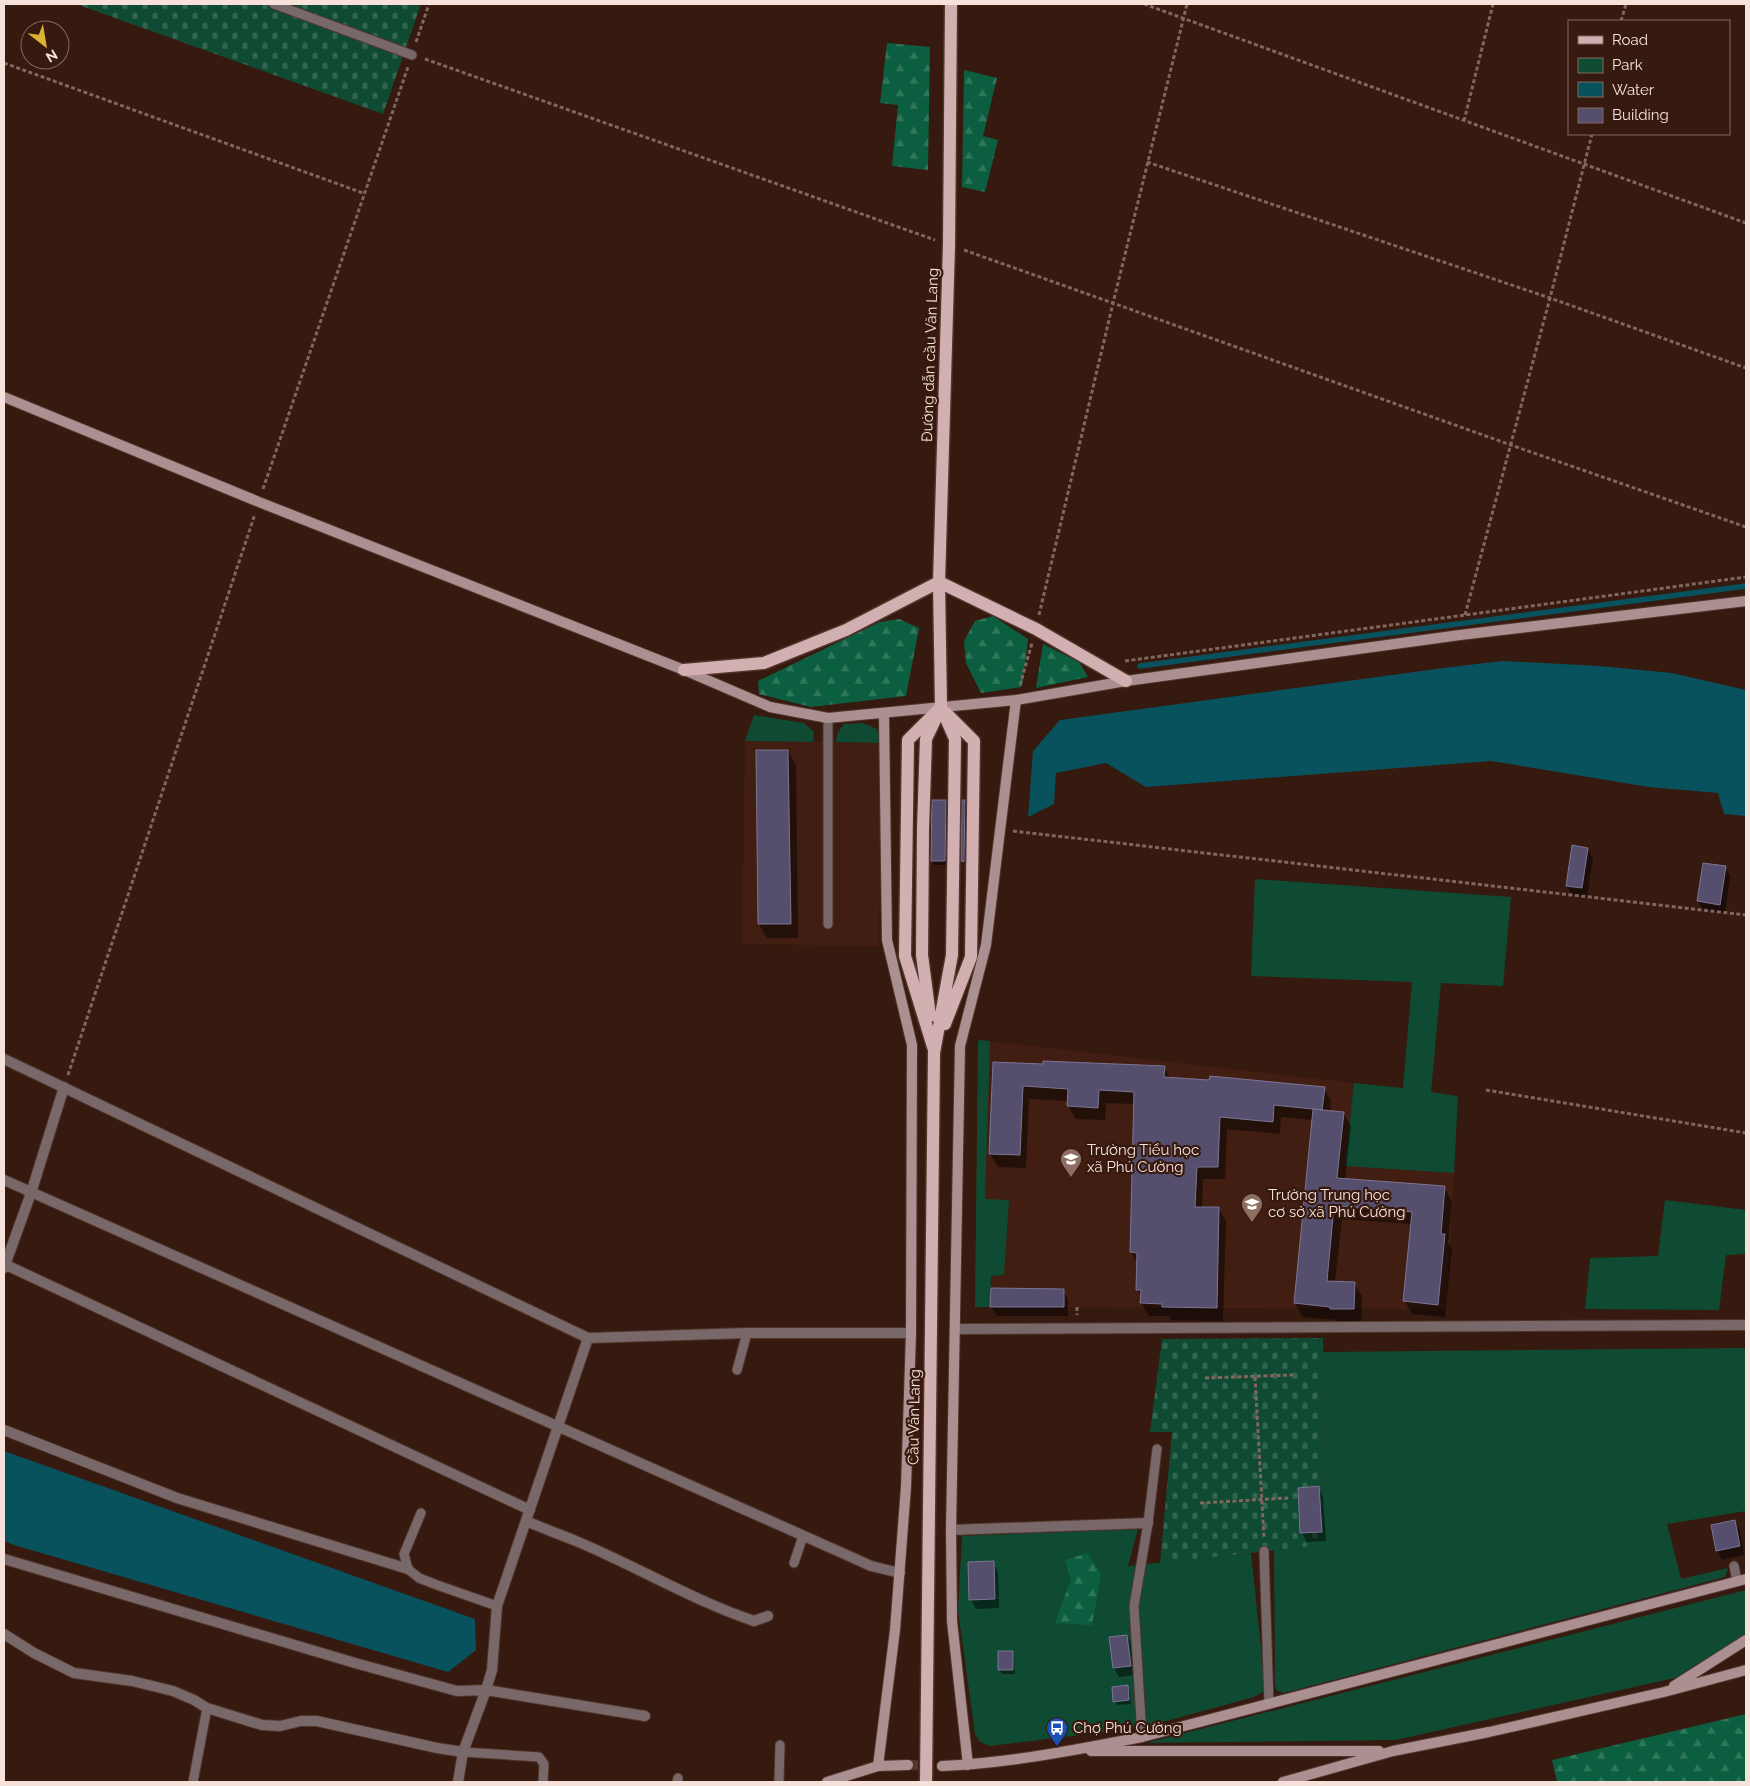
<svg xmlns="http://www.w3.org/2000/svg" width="1750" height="1786" viewBox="0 0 1750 1786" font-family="Raleway,sans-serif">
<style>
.built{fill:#411e11}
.green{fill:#0f4b33}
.forest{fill:url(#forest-firs)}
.cemetery{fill:url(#cemetery-stones)}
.water{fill:#08525e}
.shadow{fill:#0007}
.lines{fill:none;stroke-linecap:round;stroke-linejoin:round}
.stream{stroke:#08525e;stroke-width:5.5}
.building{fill:#554f6d;stroke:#7b7595}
.secondary-tunnel{stroke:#53372d;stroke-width:10;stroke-dasharray:10 5;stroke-linecap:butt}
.service-casing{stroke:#51352b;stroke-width:11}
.minor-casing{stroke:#51352b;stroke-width:12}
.secondary-casing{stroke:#51352b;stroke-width:12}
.primary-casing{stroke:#51352b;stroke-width:15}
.path{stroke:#80665d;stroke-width:3;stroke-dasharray:4 2.5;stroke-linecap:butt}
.service{stroke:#796869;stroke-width:9}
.minor{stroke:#796869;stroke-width:10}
.secondary{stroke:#ab9091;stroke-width:10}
.primary{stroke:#d2afb0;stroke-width:12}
.primary-bridge-casing{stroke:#51352b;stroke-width:15;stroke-linecap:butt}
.primary-bridge{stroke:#d2afb0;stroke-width:12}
.labels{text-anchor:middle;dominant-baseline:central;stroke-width:4.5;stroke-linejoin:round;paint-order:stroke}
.street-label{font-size:15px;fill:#f6e2da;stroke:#36190f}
.poi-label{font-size:15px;fill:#f6e2da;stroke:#36190f;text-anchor:start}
</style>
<defs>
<pattern id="forest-firs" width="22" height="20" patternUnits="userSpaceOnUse" patternTransform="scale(1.25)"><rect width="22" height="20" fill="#0b5f40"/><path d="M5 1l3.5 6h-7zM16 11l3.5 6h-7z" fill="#2f765b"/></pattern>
<pattern id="cemetery-stones" width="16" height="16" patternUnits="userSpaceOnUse" patternTransform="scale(1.25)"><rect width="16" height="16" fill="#0f4b33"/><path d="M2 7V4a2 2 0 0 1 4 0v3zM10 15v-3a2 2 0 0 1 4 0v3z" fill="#336550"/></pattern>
</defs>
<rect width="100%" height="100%" fill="#36190f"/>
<path class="built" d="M745,741l137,2 -3,203 -137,-2z
M978,1040l376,43 -9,82 109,8 -8,136 -471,-2z"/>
<path class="green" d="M754,715l50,8 10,9 -1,10 -68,-1z
M863,723l14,6 5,14 -46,-1 1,-8 7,-10z
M1255,879l256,18 -8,89 -62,-3 -10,109 27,4 -4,77 -109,-7 9,-83 49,5 9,-106 -161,-6z
M978,1040l12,1 -5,158 24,1 -5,75 -13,1 -1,31h-15z
M1665,1200l81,10v44l-20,1 -7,55 -134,-1 5,-51 68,-2z
M1746,1348v163l-79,13 14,55 47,-11 -3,9 -441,116 -7,-2 -2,-5 -1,-136 48,-5 1,-193z
M1138,1529l-10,37 123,-13 14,133 -2,6 -9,5 -99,27 -33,6 -132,16 -10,-4 -5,-8 -17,-124 4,-74z
M1746,1590v45l-67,42 -283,63 -250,3z"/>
<path class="forest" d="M887,43l43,4 -2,123 -36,-4 6,-61 -18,-2z
M964,70l33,8 -14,58 15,4 -13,52 -23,-5z
M993,616l35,23 -6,48 -41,6 -15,-30 -2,-22 11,-20z
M899,619l20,9 -13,68 -95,11 -52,-13 -1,-13 122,-59z
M1043,644l36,18 9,15 -52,11z
M1088,1553l13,22 -9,50 -37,-2 16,-44 -6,-19z
M1746,1714v68h-189l-5,-22z"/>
<path class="cemetery" d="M76,4h345l-38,110z
M1323,1338l-1,207 -162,18 12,-131h-22l12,-93z"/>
<path class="water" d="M1503,661l96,5 73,7 74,17v126l-22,-2 -6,-21 -69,-6 -158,-26 -345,26 -40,-24 -50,10 -2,31 -26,13 5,-66 27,-31 391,-53z
M4,1451l471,168 1,31 -28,22 -434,-127 -10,-4z"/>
<path class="shadow" d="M788,751l8,14 2,173h-31l-8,-14 -2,-172z
M945,801l3,4 -1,60h-13l-2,-4z
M964,801l3,4 -1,60 -3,-4z
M1587,849l6,9 -6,39 -15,-2 -5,-9z
M1725,867l5,9 -5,37 -22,-3 -5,-9z
M994,1063l170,5 7,11 153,10 7,12 -1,11 13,1 8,13 -6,54 99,8 8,13 -4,42 4,5 -7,69 -33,-3 -7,-13 7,-77 -70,-5 -7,63 19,1 8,13 -1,26h-22l-2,-2 -34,-3 -8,-14 18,-183 -32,-3 -1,17 -53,-5 -2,50h-22l-1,29h16l8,13 -3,100 -52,-1 -2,-4h-20l-8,-13 1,-6 -5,-7 1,-26 -7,-12 4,-148 -29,-1 -1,17 -29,-1 -8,-13 1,-5 -40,-2 -3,69 -28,-1 -8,-13z
M1063,1290l5,9v17h-71l-6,-9z
M1318,1488l5,9 3,44 -19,1 -5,-9z
M1735,1522l5,9 4,24 -22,5 -5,-9z
M993,1563l5,9 1,36 -23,1 -5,-9z
M1127,1636l5,9 3,30 -16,2 -5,-9z
M1012,1652l2,4 1,18h-13l-2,-4z
M1127,1687l3,4 1,13 -14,1 -2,-4z"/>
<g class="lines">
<path class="stream" d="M1140,666l606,-80"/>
</g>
<path class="building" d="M756,750h32l3,174h-33z
M932,800h14l-1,61h-14z
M962,800h3l-1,62 -3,-1z
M1572,845l16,3 -6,40 -16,-2z
M1703,863l23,3 -6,39 -23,-4z
M1043,1061l122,5 -1,11 45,3 1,-4 115,11 -3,23 -48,-5 -1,17 -53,-5 -2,50h-21l-2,40h24l-2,101 -55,-1v-3l-22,-1 1,-13h-5l1,-37 -7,-1 4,-160 -35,-2 -1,18 -31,-2 1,-17 -45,-3 -3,69 -31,-1 4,-92 50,2z
M1313,1109l31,3 -7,66 108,8 -4,48h4l-7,71 -35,-4 9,-89 -78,-6 -7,75 28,1 -1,27h-24v-2l-36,-4z
M991,1288l73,1v18h-74z
M1319,1486l3,46 -22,1 -2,-45z
M1735,1520l5,26 -24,5 -5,-26z
M994,1561l1,38 -26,1 -1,-38z
M1127,1635l4,31 -18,2 -4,-31z
M998,1651h15v19h-15z
M1128,1685l1,15 -16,2 -1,-15z"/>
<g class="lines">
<path class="secondary-tunnel" d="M908,1765l34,1"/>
<g class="service-casing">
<path id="service" d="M274,4l138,51
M828,718v206
M737,1370l10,-37
M421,1513l-17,41 4,15 11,9 18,7 60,21
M1264,1551l5,153
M794,1563l9,-27
M1734,1566l3,15
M1142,1737l-8,-131 14,-83 9,-74
M463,1752l76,5 5,7 -1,18
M193,1782l14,-74
M677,1782l1,-4
M779,1782l1,-37"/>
</g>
<g class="minor-casing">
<path id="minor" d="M4,1059l584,279 159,-5h164
M4,1180l836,372 31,14 29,7
M4,1264l526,246
M4,1268l27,-75 33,-106
M956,1329l790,-4
M4,1430l173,68 231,71
M526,1521c16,7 33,13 50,20 60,25 116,59 178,80l14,-5
M951,1530l197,-7
M4,1559l351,104 102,28 29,-1 6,-20 5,-64 91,-268
M4,1634l30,19 40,20 58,8 41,10 21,9 13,8 55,17 18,1 21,-5h16l120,27 26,4
M458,1782l5,-30 23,-62 159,26"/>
</g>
<g class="secondary-casing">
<path id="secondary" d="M4,397l255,105 425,168 86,37 58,11 188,-18 110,-19 334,-46 286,-34
M1674,1686l72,-46
M1091,1751h288
M968,1765l-16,-144 -1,-91 9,-484 26,-101 30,-245
M878,1766l17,-136 11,-143 5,-154 1,-288 -25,-105 -3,-227
M942,1766c67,-3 134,-16 200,-29l604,-158
M827,1782l51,-16 30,-1
M1283,1782l110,-31 96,-19 175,-40 82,-22"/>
</g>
<g class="primary-casing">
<path id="primary" d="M684,670l80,-7 82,-33 93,-48 97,47 90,52
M930,1016l-8,-61 1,-126 3,-90 11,-23
M945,1024l26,-67 3,-216 -28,-28
M934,1050l-29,-94 3,-216 33,-33
M934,1053l18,-98 3,-216 -14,-32 -2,-125 10,-337 2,-241"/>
</g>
<path class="path" d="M1144,4l602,219
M1621,21l5,-17
M416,42l13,-38
M425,59l510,181
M4,63l359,130
M1464,121l29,-117
M1147,162l403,136 196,70
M964,250l547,195 235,82
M263,489l145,-422
M1039,615l74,-312 74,-299
M1465,615l85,-317 42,-164
M1125,661l621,-84
M1020,685l12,-42
M1013,831l733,84
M68,1075l187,-561
M1486,1090l260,43
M1077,1307v8
M1255,1377l9,161
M1205,1378l88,-3
M1200,1503l88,-5"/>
<use href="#service" class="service"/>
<use href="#minor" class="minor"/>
<use href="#secondary" class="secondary"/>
<use href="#primary" class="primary"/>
<g class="primary-bridge-casing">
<path id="primary-bridge" d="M926,1782l8,-729"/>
</g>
<use href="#primary-bridge" class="primary-bridge"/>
</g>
<defs>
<g id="school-pin" transform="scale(1.125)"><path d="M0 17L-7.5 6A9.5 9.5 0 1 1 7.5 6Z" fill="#8d6e63" stroke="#36190f"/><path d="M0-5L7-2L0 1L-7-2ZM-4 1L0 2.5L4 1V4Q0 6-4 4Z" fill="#fff"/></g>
<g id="bus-pin" transform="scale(1.125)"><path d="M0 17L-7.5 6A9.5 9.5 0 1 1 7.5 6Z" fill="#1a4fb4" stroke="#36190f"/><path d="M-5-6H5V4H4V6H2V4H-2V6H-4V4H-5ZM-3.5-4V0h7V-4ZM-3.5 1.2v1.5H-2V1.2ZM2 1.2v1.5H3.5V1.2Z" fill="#fff"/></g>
</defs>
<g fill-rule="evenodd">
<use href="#school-pin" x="1071" y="1159"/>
<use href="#school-pin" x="1252" y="1204"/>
<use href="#bus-pin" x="1057" y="1728"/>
</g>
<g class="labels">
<g class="street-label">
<text transform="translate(930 355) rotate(-88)">Đường dẫn cầu Văn Lang</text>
<text transform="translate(914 1417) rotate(-89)">Cầu Văn Lang</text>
</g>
<g class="poi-label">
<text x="1087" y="1150">Trường Tiểu học<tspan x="1087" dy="17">xã Phú Cường</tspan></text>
<text x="1268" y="1195">Trường Trung học<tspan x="1268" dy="17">cơ sở xã Phú Cường</tspan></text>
<text x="1073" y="1728">Chợ Phú Cường</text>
</g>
</g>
<rect width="1750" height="1786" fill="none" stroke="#f6e2da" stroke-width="10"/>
<rect x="1568" y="20" width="162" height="115" fill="#36190f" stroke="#836960"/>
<rect x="1578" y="36" width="25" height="8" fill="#d2afb0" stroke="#836960"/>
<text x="1612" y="45" font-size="15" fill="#f6e2da">Road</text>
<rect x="1578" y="58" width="25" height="15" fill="#0f4b33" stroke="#836960"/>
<text x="1612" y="70" font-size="15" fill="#f6e2da">Park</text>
<rect x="1578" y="82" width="25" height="15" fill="#08525e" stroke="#836960"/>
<text x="1612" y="95" font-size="15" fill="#f6e2da">Water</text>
<rect x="1578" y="108" width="25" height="15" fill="#554f6d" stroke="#836960"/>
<text x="1612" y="120" font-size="15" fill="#f6e2da">Building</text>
<g transform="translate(45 45) rotate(149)"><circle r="24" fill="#36190f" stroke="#836960"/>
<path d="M0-4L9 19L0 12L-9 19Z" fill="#dcb233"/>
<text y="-8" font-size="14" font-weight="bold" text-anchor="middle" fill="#f6e2da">N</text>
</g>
</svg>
